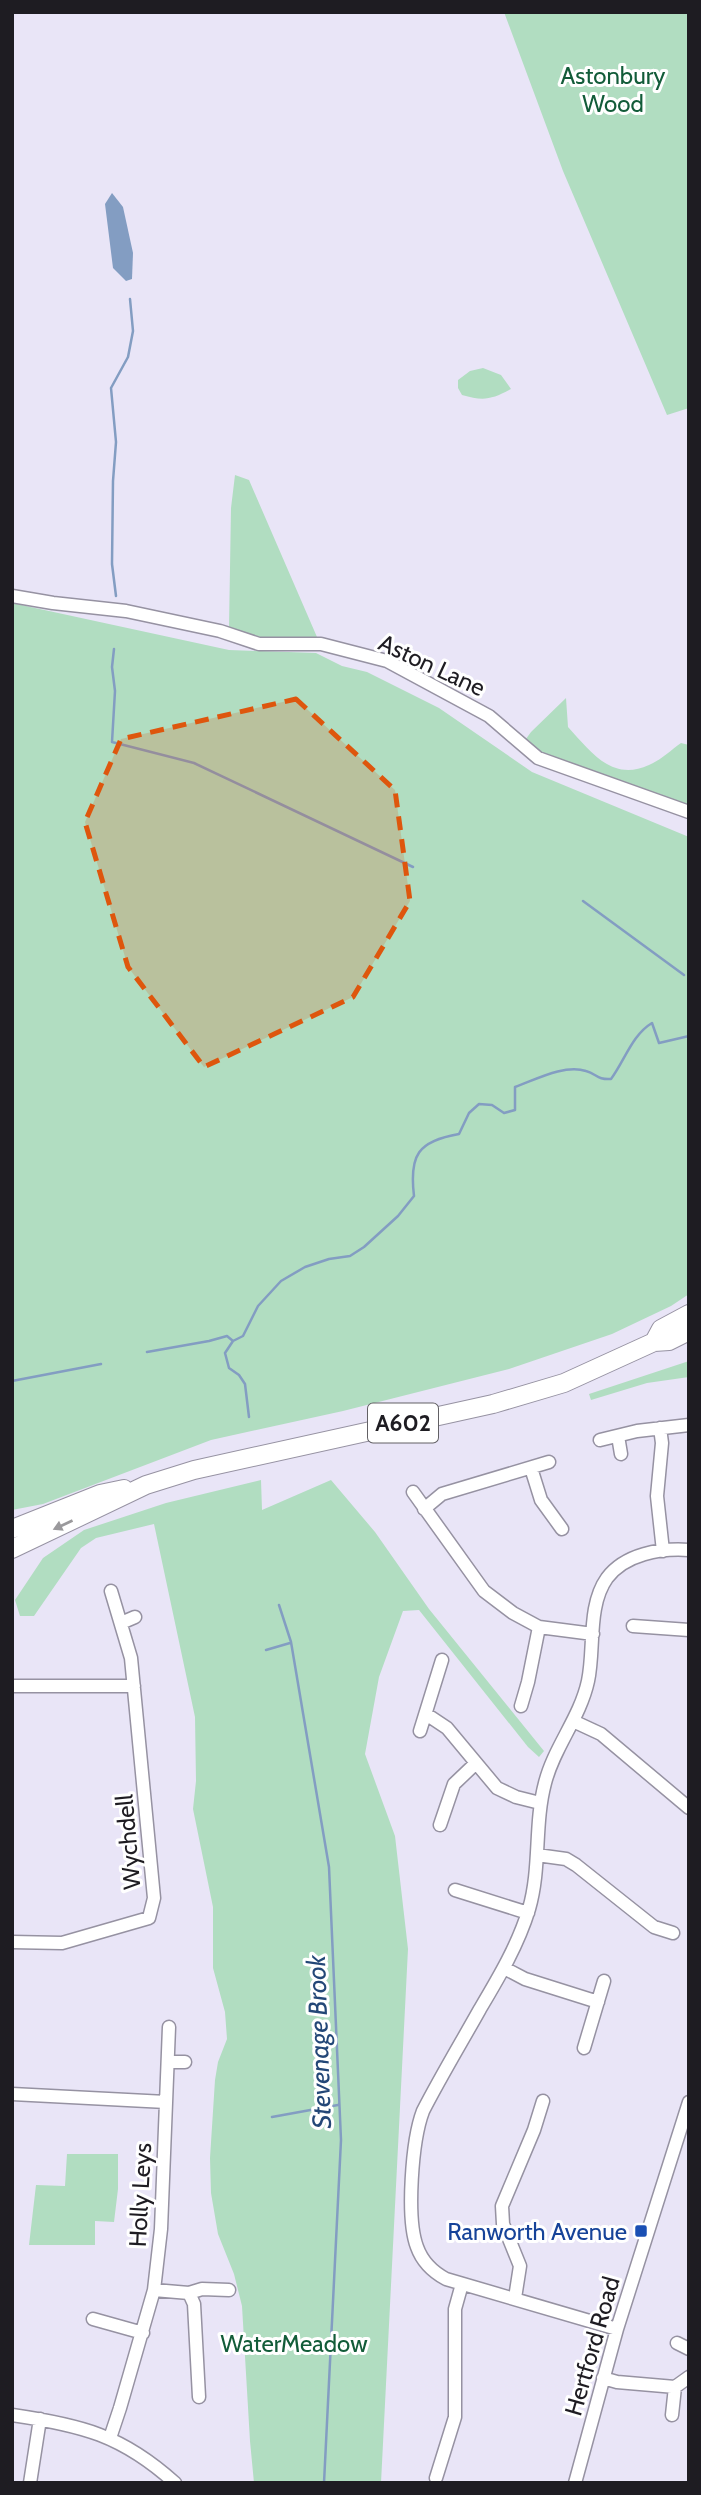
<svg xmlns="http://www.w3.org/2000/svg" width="701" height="2495" viewBox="0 0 701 2495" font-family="Cabin,sans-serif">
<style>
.green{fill:#b1ddc1}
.water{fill:#839dc2}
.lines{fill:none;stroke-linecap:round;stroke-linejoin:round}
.stream{stroke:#839dc2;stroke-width:2.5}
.minor-casing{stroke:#9692a2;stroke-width:15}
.highway-casing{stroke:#9692a2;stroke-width:20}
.minor{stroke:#fff;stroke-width:12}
.highway{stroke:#fff;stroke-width:18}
.oneway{fill:#9a999c}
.marked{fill:#de560d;fill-opacity:0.2;stroke:#de560d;stroke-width:5;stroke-dasharray:14 9;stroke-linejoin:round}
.transit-dot{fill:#1a4fb4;stroke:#fff;stroke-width:2.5}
.labels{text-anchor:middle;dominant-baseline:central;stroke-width:6;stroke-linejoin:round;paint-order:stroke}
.shield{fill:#fff;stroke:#626064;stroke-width:2}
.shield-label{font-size:23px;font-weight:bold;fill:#1e1c22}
.park-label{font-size:24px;fill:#125c39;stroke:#fff}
.street-label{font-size:24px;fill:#1e1c22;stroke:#fff}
.transit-label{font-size:24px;fill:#164399;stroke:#fff;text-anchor:end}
.water-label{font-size:26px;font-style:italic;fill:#234777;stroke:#fff}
</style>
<rect width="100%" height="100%" fill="#e9e5f7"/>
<path class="green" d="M504,12h185v396l-22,7 -104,-244z
M483,368l18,7 10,14c-20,11 -28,12 -49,6l-4,-7v-8l12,-9z
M235,475l14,5 68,157 -60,2 -28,-11 2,-120z
M12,603l217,47 87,3 26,13 25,6 72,36 93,64 157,65v457l-18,12 -59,28 -103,35 -166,42 -132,29 -168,64 -31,6z
M566,698l2,29c23,25 44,55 81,38 12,-5 22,-15 32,-22l8,2v64l-152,-54 -14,-12 8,-11z
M689,1361v16l-42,6 -56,17 -2,-6z
M261,1480l1,30 69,-30 44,52 54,77 115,142 -5,6 -11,-10 -109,-137 -16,1 -24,66 -14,77 30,82 13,113 -27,534h-127l-4,-42 -8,-135 -8,-32 -16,-40 -7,-41 -1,-35 5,-78 3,-18 9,-23 -2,-27 -12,-44v-61l-20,-98 3,-28 -1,-64 -41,-193 -58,14 -15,10 -47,68h-14l-5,-16 28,-42 41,-28 82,-27z
M67,2154h51v35l-4,33 -19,-1v24h-66l7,-60 29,1z"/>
<path class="water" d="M112,193l11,14 10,46 -1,26 -6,2 -13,-13 -8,-64z"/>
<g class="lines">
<path class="stream" d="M116,596l-4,-32 1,-83 3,-39 -5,-54 17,-31 5,-26 -3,-32
M114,649l-2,18 3,24 -3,51 82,21 219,104
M583,901l101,74
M147,1352l62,-11 18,-5 6,5
M12,1381l89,-17
M249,1417l-4,-33 -6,-9 -10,-7 -4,-15 8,-12 10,-5 15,-30 23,-25 24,-14 24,-8 21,-3 14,-9 34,-31 16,-20c-5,-41 4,-55 45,-62l10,-21 10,-9 13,1 12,8 11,-3v-23c20,-7 49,-23 71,-16 11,3 11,9 25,8 14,-19 21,-44 41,-56l7,20 30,-7
M279,1605l12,37 38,225 12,273 -17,343
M266,1650l24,-7
M272,2117l66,-12"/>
<g class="minor-casing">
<path id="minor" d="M12,596l41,7 73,8 94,20 39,13h62l66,17 102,55 49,42 151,54
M660,1428l2,15 -5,53 6,55
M618,1436l3,18
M600,1440l37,-9 52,-6
M531,1468l10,32 21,29
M413,1492l71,99 29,22 26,14 54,7
M424,1509l18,-15 107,-32
M121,1623l14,-6
M633,1626l56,4
M13,1686h121
M521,1706l7,-24 11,-55
M426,1714l21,14 50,60 19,9 24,6
M573,1721l28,13 88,74
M420,1731l22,-71
M440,1825l14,-41 21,-20
M537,1855l29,4 10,6 78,62 19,6
M455,1890l73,23
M12,1942l50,1 87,-25 5,-20 -23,-240 -20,-67
M504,1968l21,11 73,23
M584,2048l20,-67
M169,2062h16
M12,2094l154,8
M154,2290l35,3 5,11 5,93
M189,2293l13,-4 27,1
M515,2298l5,-32 -17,-42 -1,-18 32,-76 9,-29
M93,2319l50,14
M617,2329l-171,-50c-13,-7 -24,-18 -29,-32 -11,-29 -5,-107 6,-136 18,-35 38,-68 57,-102 19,-32 38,-64 49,-100 12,-41 5,-85 16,-126 9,-36 35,-65 43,-102 7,-32 -1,-75 19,-103 18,-24 53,-30 82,-28
M677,2343l12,6
M603,2378l14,4 58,5 14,-10
M12,2415c69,10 110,20 163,68
M672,2415l3,-28
M110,2438l10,-30 34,-118 7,-61 8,-202
M436,2478l19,-61v-108l7,-25
M30,2483l10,-64
M575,2483l42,-154 72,-227"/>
</g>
<g class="highway-casing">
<path id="highway" d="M654,1342l7,-13 28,-15
M12,1529l88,-35 24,-5
M12,1549l134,-64 48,-15 299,-66 71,-21 90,-41 15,-1 20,-10"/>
</g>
<use href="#minor" class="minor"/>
<use href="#highway" class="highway"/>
</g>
<defs><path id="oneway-solid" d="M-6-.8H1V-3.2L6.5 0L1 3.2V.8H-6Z" transform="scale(1.75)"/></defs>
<use class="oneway" href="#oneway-solid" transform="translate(63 1525) rotate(155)"/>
<path class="marked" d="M296,699l99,91 15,111 -57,96 -149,70 -76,-100 -43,-145 36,-83z"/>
<rect class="transit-dot" x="634" y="2224" width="14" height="14" rx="3.5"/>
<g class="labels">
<rect class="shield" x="368" y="1403.5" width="70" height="39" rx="5"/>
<g class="shield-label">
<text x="403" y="1423">A602</text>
</g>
<g class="park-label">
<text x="613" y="75">Astonbury<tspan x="613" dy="28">Wood</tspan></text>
<text x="294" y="2343">WaterMeadow</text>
</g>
<g class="street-label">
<text transform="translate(432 665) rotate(25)">Aston Lane</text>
<text transform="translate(128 1842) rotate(-95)">Wychdell</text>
<text transform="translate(140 2195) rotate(-87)">Holly Leys</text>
<text transform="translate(592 2346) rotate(-74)">Hertford Road</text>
</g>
<g class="transit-label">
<text x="627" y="2231">Ranworth Avenue</text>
</g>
<g class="water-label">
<text transform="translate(319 2042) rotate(-92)">Stevenage Brook</text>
</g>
</g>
<rect width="701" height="2495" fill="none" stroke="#1e1c22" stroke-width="28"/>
</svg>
